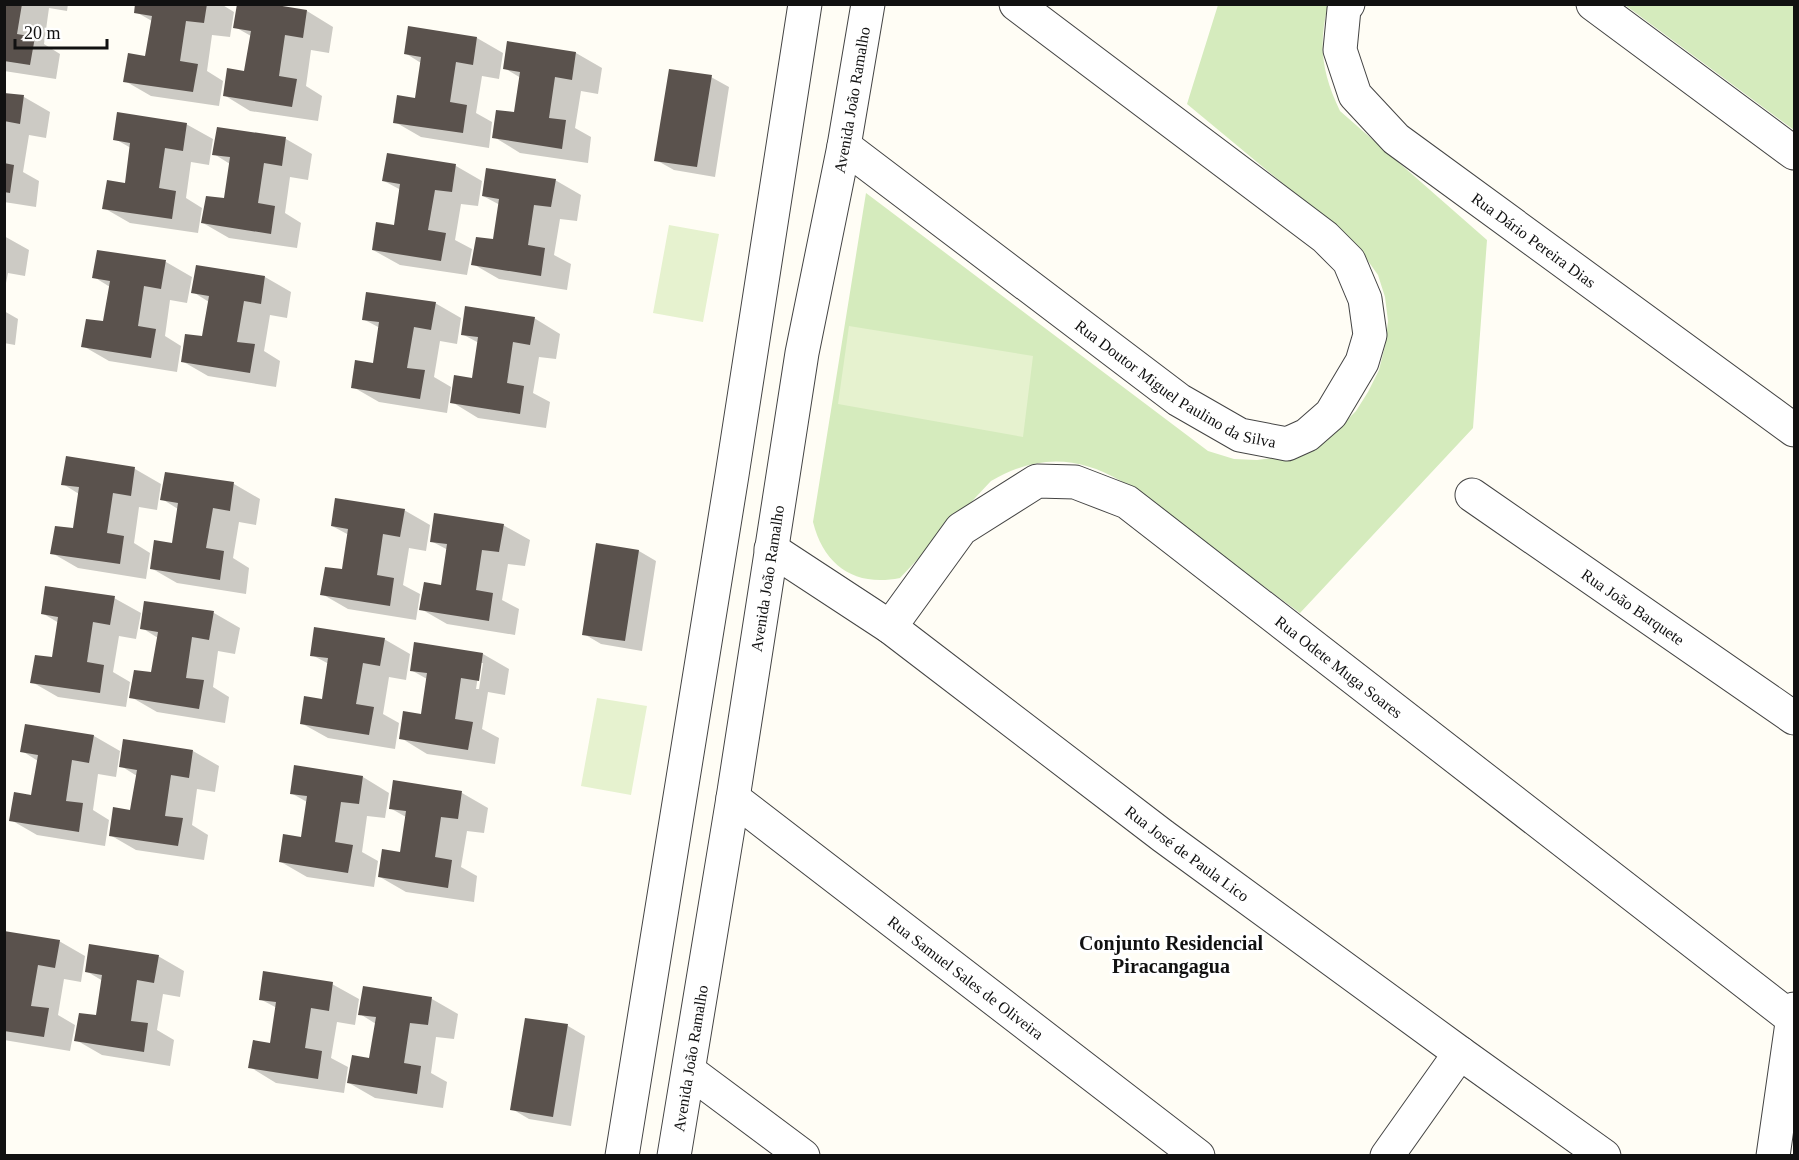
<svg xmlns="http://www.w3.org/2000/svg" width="1799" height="1160" viewBox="0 0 1799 1160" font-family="'Times New Roman',serif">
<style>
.green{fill:#d5ebbd}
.pitch{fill:#e6f2cf}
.shadow{fill:#0003;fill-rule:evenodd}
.building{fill:#5a524d}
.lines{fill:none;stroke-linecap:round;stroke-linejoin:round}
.minor-casing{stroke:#444;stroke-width:35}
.tertiary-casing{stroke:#444;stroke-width:35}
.minor{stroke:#fff;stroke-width:33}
.tertiary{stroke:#fff;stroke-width:33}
.labels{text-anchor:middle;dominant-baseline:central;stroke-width:6;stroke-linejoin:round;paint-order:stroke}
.street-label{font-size:16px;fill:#111;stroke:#fff}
.quarter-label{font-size:20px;font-weight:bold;fill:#111;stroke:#fff}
</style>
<rect width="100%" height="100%" fill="#fffdf5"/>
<path class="green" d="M1218,5h110c-10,41 -6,68 12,106l147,129 -14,188 -173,185 -179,-132c-45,-26 -85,-26 -130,0l-91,97c-45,9 -76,-12 -87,-56l53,-329 342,258 26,8 23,1 22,-3 61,-30 16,-16 12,-19 11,-22 6,-24 3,-25 -3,-24 -7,-22 -22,-31 -169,-140z
M1625,5h169v125z"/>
<path class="pitch" d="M669,225l50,9 -16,88 -50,-9z
M849,326l184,30 -10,81 -185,-33z
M597,698l50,8 -16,89 -50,-9z"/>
<path class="shadow" d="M4,4h64l-1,7 -18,-3 -5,36 16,10 -4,25 -52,-8z
M137,4h84l13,8 -4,25 -18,-2 -5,36 16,10 -4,25 -68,-10 -26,-15 21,-23 6,-37 -16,-9z
M260,4l47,7 26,16 -4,26 -18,-3 -5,36 16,10 -4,25 -68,-10 -26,-16 22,-23 5,-36 -16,-9z
M477,38l26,15 -4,26 -17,-3 -6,37 16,9 -3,26 -68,-11 -26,-15 21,-23 5,-36 -16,-10z
M508,43l68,10 26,15 -4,26 -17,-3 -6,37 16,9 -3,26 -68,-10 -26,-16 21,-23 6,-36 -17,-10z
M711,77l18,10 -14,90 -41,-7 -18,-10z
M4,94l20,3 26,15 -4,26 -17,-3 -6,37 16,9 -3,26 -32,-5z
M186,124l27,15 -4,26 -18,-3 -5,36 16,10 -4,25 -68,-10 -26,-15 22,-23 5,-37 -16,-9z
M286,139l26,15 -4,26 -18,-3 -5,36 16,10 -4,25 -68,-10 -26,-15 22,-23 5,-36 -16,-10z
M388,155l68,11 26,15 -4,25 -17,-2 -6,36 17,9 -5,26 -67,-10 -27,-15 22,-23 6,-37 -17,-9z
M555,180l26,15 -4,26 -17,-2 -6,36 17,9 -4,26 -68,-11 -26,-15 21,-23 6,-36 -17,-9z
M4,236l25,14 -4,26 -17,-3 -4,20z
M166,262l26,15 -5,26 -17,-3 -5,36 16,10 -4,26 -68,-11 -26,-15 21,-23 6,-36 -16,-10z
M265,277l26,15 -4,26 -17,-3 -6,36 16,10 -4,26 -68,-11 -26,-15 22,-23 5,-36 -16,-10z
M435,303l26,15 -4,26 -17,-3 -6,36 17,10 -4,26 -68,-11 -26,-15 21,-23 6,-36 -17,-9z
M4,311l14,8 -3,26 -11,-2z
M534,318l26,16 -4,25 -17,-2 -6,36 17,9 -4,26 -68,-10 -26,-16 21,-23 6,-36 -17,-9z
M135,469l26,15 -4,26 -18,-3 -5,36 16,10 -4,26 -68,-11 -26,-15 22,-23 5,-36 -16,-10z
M166,473l68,11 26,15 -4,26 -17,-3 -6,36 16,10 -3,26 -69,-11 -26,-15 22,-23 5,-36 -16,-10z
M404,510l26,15 -4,26 -17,-3 -6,37 17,9 -4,26 -68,-11 -26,-15 21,-23 6,-36 -17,-9z
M503,525l27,15 -5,26 -17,-2 -6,36 17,9 -4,26 -68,-11 -26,-15 21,-23 6,-36 -17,-9z
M598,544l41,7 17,10 -14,90 -41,-7 -17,-10z
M114,598l27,15 -5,26 -17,-3 -6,36 17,10 -4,25 -68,-10 -26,-15 21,-23 6,-36 -17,-10z
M214,613l26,15 -5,26 -17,-3 -5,36 16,10 -4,26 -68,-11 -26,-15 21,-23 6,-36 -16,-10z
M384,639l26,15 -4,26 -17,-3 -6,37 16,9 -4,26 -67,-11 -27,-15 22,-23 6,-36 -17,-9z
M483,654l26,15 -4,26 -17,-3 -6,37 17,9 -4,26 -68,-10 -26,-16 21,-23 5,-36 -16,-9zM480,663h3l-4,26h-3z
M94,736l26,15 -4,26 -18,-3 -5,36 16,10 -4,26 -68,-11 -26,-15 21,-23 6,-36 -16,-10z
M193,751l26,15 -4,26 -18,-3 -5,36 16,10 -4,25 -68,-10 -26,-15 22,-23 5,-36 -16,-10z
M363,777l26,16 -4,25 -18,-2 -5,36 16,9 -4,26 -67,-10 -26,-15 21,-24 5,-36 -16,-9z
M394,782l68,11 26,15 -4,25 -17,-2 -6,36 16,9 -3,26 -68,-10 -26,-15 21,-23 5,-37 -16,-9z
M4,933l55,8 26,15 -4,26 -17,-3 -6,36 17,10 -5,26 -66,-11z
M158,956l26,15 -4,26 -17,-3 -6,36 17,10 -4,26 -68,-11 -26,-15 21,-23 6,-36 -17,-10z
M332,984l27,15 -4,26 -18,-3 -6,36 17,9 -4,26 -68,-10 -26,-16 22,-23 5,-36 -17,-9z
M432,999l26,15 -4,25 -18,-2 -5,36 16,9 -4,26 -68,-10 -26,-15 21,-23 6,-36 -16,-10z
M526,1019l42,7 17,10 -14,90 -42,-7 -17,-10z"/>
<path class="building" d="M4,4h18l-5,30 18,3 -5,28 -26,-4z
M135,4h72l-3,19 -18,-2 -6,40 18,3 -5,28 -70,-10 5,-29 17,3 7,-40 -18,-3z
M237,4h33l37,6 -4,28 -18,-3 -6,41 18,3 -5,28 -69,-11 4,-28 17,3 7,-40 -18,-3z
M408,26l69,11 -4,28 -17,-3 -6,40 17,3 -4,28 -70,-10 4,-28 18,3 6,-41 -17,-3z
M507,41l69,11 -4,28 -17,-3 -6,41 17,2 -4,29 -70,-11 4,-28 18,2 6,-40 -17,-3z
M669,69l43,6 -15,92 -43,-6z
M4,93l20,2 -4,29 -16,-3z
M117,112l70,11 -4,28 -18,-3 -6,40 17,3 -4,28 -70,-10 5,-29 18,3 5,-40 -17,-3z
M217,127l69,10 -4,29 -18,-3 -6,40 17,3 -4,28 -70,-11 5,-27 18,2 6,-41 -18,-2z
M387,153l69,11 -4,28 -17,-2 -7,40 18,3 -5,28 -69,-11 4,-28 18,3 6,-41 -18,-3z
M4,163l10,2 -4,28 -6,-1z
M486,168l70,11 -5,28 -17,-2 -6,40 17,3 -4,28 -70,-11 5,-28 17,2 6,-40 -17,-3z
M97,250l69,10 -5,29 -17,-3 -6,40 18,3 -5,29 -70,-11 5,-28 17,2 7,-40 -18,-3z
M196,265l69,11 -4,28 -17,-3 -7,41 18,2 -5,29 -69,-11 4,-28 17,2 7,-40 -18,-3z
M366,292l70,10 -5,28 -17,-3 -7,41 18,2 -5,29 -69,-11 4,-28 18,3 6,-41 -17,-2z
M465,306l70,11 -5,28 -17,-3 -6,41 17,3 -4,28 -70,-11 4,-28 18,3 6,-41 -17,-2z
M66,456l69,11 -4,29 -18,-3 -6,40 17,3 -4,28 -70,-10 5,-28 18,2 6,-41 -18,-2z
M165,472l69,10 -4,29 -17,-3 -7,40 18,3 -4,29 -70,-11 4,-29 18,3 6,-40 -18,-3z
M335,498l70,11 -5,28 -17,-3 -6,41 17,3 -4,28 -70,-11 5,-28 17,2 6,-40 -17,-3z
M434,513l70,11 -5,28 -17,-2 -6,40 17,3 -4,28 -70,-11 5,-28 17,3 6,-41 -17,-2z
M596,543l43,7 -14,91 -43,-6z
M45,586l70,10 -5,29 -17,-3 -6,40 17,3 -4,28 -70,-10 5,-28 17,2 6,-40 -17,-3z
M144,601l70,10 -5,29 -17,-3 -6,41 18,2 -5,29 -70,-11 5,-28 17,2 7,-40 -18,-3z
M314,627l71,11 -5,28 -17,-3 -7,41 18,3 -5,28 -69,-11 4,-28 18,3 6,-41 -18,-2z
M414,642l69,11 -4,28 -18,-3 -6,41 18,3 -5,28 -69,-11 4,-28 18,3 6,-41 -17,-2z
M25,724l69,11 -5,28 -17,-3 -6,41 17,2 -4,29 -70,-11 5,-29 17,3 7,-40 -18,-3z
M123,739l70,11 -4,28 -18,-3 -6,41 18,2 -5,28 -69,-10 4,-29 17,3 7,-40 -18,-3z
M294,765l69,11 -4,28 -18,-2 -6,40 18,3 -5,28 -69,-11 4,-28 18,3 6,-41 -17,-2z
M393,780l69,11 -4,28 -17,-2 -6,40 17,3 -4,28 -70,-11 4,-28 18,3 6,-41 -17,-2z
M4,931l56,9 -5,28 -17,-3 -7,41 18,2 -5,29 -40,-6z
M89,944l70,11 -5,28 -17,-3 -6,41 17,2 -4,29 -70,-11 5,-28 17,2 6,-40 -17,-3z
M263,971l70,11 -4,29 -18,-3 -6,40 17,3 -4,28 -70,-11 5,-28 17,3 6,-41 -17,-2z
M363,986l69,11 -4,28 -18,-2 -6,40 17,3 -4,28 -70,-11 5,-28 17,3 7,-41 -18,-2z
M525,1018l43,6 -15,93 -43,-7z"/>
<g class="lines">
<g class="minor-casing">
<g id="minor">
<path id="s1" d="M1348,4l-4,5 -4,41 15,45 41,44 398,291"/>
<path d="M1593,4l201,149"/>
<path id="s2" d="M844,146l335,254 61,35 47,9 20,-9 24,-21 31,-52 8,-27 -5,-36 -16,-38 -24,-24 -309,-233"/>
<path id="s3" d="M1472,495l322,223"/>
<path id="s4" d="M771,549l119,78 273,209 297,217 144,103"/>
<path id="s5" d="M890,627l71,-98 76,-48 38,1 52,20 666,517"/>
<path id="s6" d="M733,798l465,358"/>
<path d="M689,1071l114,85"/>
<path d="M1387,1156l73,-103"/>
<path d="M1773,1156l21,-147"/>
</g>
</g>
<g class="tertiary-casing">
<g id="tertiary">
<path d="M622,1156l110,-681 73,-471"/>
<path id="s7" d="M674,1156l59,-358 69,-445 42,-207 24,-142"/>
</g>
</g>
<use href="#minor" class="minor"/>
<use href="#tertiary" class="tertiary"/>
</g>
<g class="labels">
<g class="street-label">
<text stroke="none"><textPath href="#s7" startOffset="1071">Avenida João Ramalho</textPath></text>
<text stroke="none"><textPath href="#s1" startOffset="326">Rua Dário Pereira Dias</textPath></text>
<text stroke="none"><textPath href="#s2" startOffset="410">Rua Doutor Miguel Paulino da Silva</textPath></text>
<text stroke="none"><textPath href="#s7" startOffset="585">Avenida João Ramalho</textPath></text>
<text stroke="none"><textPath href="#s3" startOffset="196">Rua João Barquete</textPath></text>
<text stroke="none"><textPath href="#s5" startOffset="573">Rua Odete Muga Soares</textPath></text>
<text stroke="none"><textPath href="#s4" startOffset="516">Rua José de Paula Lico</textPath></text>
<text stroke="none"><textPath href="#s6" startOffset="294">Rua Samuel Sales de Oliveira</textPath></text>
<text stroke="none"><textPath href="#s7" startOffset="99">Avenida João Ramalho</textPath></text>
</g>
<g class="quarter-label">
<text x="1171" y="943">Conjunto Residencial<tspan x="1171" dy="23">Piracangagua</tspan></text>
</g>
</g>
<rect width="1799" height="1160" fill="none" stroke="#111111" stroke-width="12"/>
<path d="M15 39v9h92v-9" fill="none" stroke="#111111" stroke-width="3"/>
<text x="24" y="39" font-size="18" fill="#111111" stroke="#ffffff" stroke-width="4.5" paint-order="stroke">20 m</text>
</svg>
